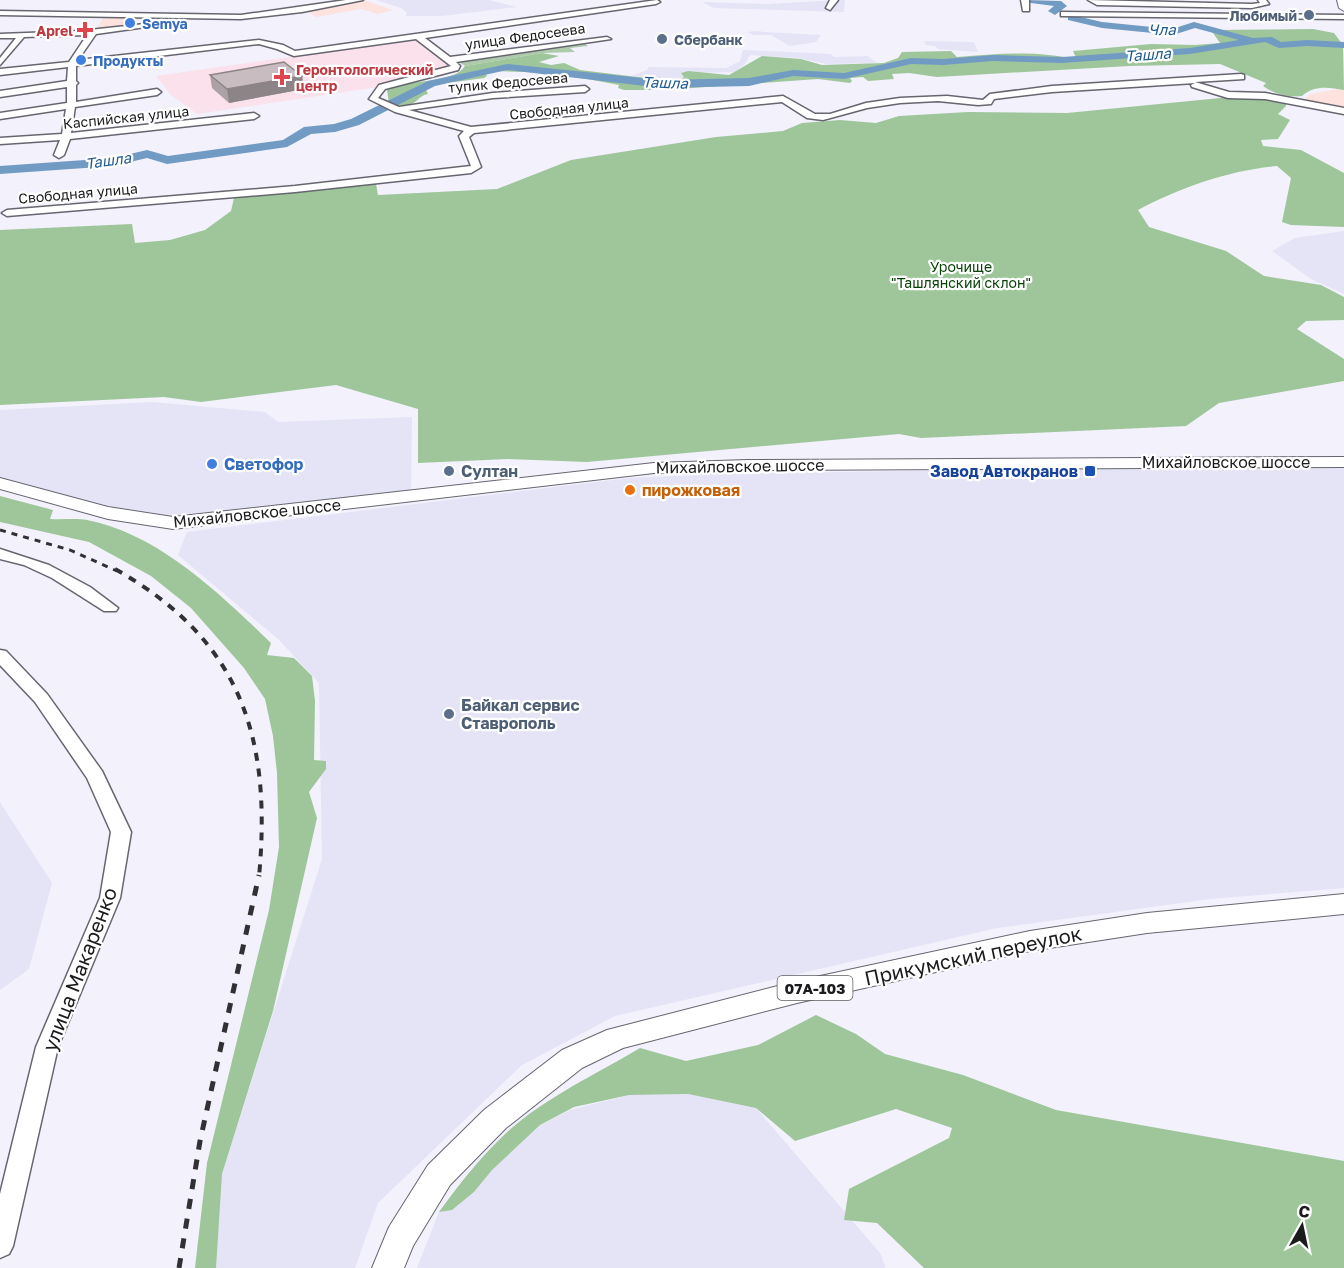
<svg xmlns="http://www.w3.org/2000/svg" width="1344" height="1268" viewBox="0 0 1344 1268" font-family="'Golos Text',sans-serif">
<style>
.commercial{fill:#fde2de}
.built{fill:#e5e4f6}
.medical{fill:#fae1eb}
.green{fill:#adcaaa}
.forest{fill:#9ec69a}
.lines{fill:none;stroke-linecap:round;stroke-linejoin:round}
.river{fill:#729bc3;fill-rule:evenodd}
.minor-casing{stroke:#66666f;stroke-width:3}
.major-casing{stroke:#66666f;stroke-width:2}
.minor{fill:#fff;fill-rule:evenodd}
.major{fill:#fff;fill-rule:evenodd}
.rail-far2{stroke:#313135;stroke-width:3;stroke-dasharray:6 6;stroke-linecap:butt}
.rail-far1{stroke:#313135;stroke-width:4;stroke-dasharray:8 8;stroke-linecap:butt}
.rail{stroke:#313135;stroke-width:5;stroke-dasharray:10 10;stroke-linecap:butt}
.wall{fill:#aca2a5}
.shaded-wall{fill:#8c8486}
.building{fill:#c8bcc0;stroke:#8c8486;stroke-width:1.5}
.service-dot{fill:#5c6f8a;stroke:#fff;stroke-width:2}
.shop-dot{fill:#3f7fe0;stroke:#fff;stroke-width:2}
.health-dot{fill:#e0444e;stroke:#fff;stroke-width:2}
.transit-dot{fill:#1a4fb4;stroke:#fff;stroke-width:2}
.food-dot{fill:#e8710a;stroke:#fff;stroke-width:2}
.labels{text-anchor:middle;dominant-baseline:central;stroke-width:4.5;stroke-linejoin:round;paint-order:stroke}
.far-service-label{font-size:14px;font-weight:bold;fill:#4e5e75;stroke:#fff;text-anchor:end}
.far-shop-label{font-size:14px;font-weight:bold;fill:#366cbe;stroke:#fff;text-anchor:start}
.far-health-label{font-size:14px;font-weight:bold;fill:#be3a42;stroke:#fff;text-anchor:end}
.far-street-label{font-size:14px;fill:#1b1b1e;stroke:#fff}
.far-park-label{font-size:14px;fill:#074206;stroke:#fff}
.far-water-label{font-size:15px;font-style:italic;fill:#1d5a8e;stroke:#fff}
.shield{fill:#fff;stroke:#5f5f62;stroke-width:1.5}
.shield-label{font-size:15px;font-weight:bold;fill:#1b1b1e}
.street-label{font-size:16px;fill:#1b1b1e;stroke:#fff}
.shop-label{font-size:16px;font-weight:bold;fill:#366cbe;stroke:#fff;text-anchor:start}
.service-label{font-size:16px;font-weight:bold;fill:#4e5e75;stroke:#fff;text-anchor:start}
.transit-label{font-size:16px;font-weight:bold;fill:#164399;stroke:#fff;text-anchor:end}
.food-label{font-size:16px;font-weight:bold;fill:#c56008;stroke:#fff;text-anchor:start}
.near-street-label{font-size:20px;fill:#1b1b1e;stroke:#fff}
</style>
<rect width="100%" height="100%" fill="#f2f1fc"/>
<path class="commercial" d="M363,0l30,10 -15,4 -17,-5 -45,8 -9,-6z
M105,15l42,1 -23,11 -28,3z
M1338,89l6,1v17l-40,-7 6,-6z"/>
<path class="built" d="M376,0h113l28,7 -75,9h-36l1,-3 -6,-5z
M837,0h8l-1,12 -130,-4 -12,-6 66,2z
M757,31l7,1 57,3 -5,7 -26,4 -19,-11h-17l-7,-3z
M924,41l50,1 4,10 -40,-3 -3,-3 -9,-1z
M743,50l88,4 3,3 34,-1 9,7 -50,1 -29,-6 -48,-3 -5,9 -11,8 -47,1 -5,8 -51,-5 16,-6 2,-3 77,1 14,-7z
M1344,231v63l-33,-15 -39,-28 23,-13z
M152,402l113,10 13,10 134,-5 -1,75 -228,28 -47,-4 -136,-37v-69z
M1344,464v424l-134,11 -213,29 -382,88 -93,49 -144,138 -23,65h-142l9,-94 100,-315 -3,-176 -41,-44 -100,-84 9,-23 442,-54 83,-4z
M0,802l52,81 -23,86 -29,21z
M688,1094l68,14 124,145 6,15h-469l22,-56 13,-2 22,-18 17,-22 49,-45 30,-15 59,-15z"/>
<path class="medical" d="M416,39l37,27 -2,3 -50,10 -23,8 -181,27 -26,-19 -15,-19z"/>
<path class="green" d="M582,41l6,5 -18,2 5,4 -33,1 -77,13 -9,-6z"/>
<path class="forest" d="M1313,29l21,4 9,12 1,45c-15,-3 -31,-5 -42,6 -15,1 -26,-1 -39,-10l3,-3 -46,-19 -91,2 -192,11 -28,-4 -17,1 2,5 -26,2 -5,-4 -13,1 2,3 -2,2 -32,-4 -154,11h-40l-6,-2 1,-3 -63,-12 -62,-2 -9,2 2,3 -3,2 -51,7 -7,5 2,4c-9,1 -13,12 -23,12 -4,0 -11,-2 -16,-3l-2,-13c17,-11 68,-6 78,-24l77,-13 17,3 -20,6 12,3 13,-2 16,7 90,11h10l4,-4 -3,-4 7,-2 41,4 33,-19 39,3 21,6 62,-2 14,-5 4,-6 49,-1 6,6c40,-3 81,-7 120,3l-4,-9 78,-7 44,1 25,-2 -9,-13z
M1241,96l45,6v4l-8,8 12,6 -12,19 -17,1 2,6 38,4 43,23v54l-53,-2 -9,-3 9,-44 -14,-12c-47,4 -98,22 -139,44l11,17 77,24 38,25 57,9 23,12v23l-38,1 -9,8 47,30v22l-125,22 -33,23 -265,12 -22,-4 -312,28 -79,-3 -90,4v-54l-82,-24 -135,17 -37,-5 -164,8v-175l132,-6 3,19 35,-3 35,-10 26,-19 3,-13 6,-3 130,-12 6,1 2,11 119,-6 74,-29 145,-23 67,-6 19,-8 38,-3 36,3 23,-7 69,-4 99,1z
M0,496l53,14 -3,9c12,1 26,-1 37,1 72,14 133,74 184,123l-4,12 27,3 18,18 3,25 -1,59 12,1v8l-17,23 8,26 -44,193 -51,163 -6,94h-21l12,-105 62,-253 10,-63 -2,-74 -4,-37 -8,-37 -21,-31 -53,-60 -40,-32 -62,-34 -89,-20z
M816,1015l40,19 29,20 78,21 93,35 288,51v107h-420l-47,-45 -33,-3 5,-31 100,-51 3,-10 -56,-19 -101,32 -39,-33 -68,-14 -59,1 -55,12 -34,18 -48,45 -18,22 -22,18 -13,2c19,-26 39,-52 62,-74 37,-37 94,-63 139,-90l46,13 72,-16z"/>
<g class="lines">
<path class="river" d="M1026,0l35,1 6,5 -12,9 -7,-4 6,-5 -23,-3z
M1072,15l30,7 70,7 22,-7 59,16 19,-1 9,5 26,-2 37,2v6l-37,-2 -28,2 -14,-6 -75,12 -128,9 -69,-2 -50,4 -32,-1 -67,15 -51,-3 -44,10 -87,2 -155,-18 -72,16 -76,39 -24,7 -24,2 -24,13 -120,17 -20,-6 -34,8 -113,8v-8l113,-8 34,-8 21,6 115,-16 21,-13 30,-3 17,-5 77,-38 79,-17 155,16 87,-2 44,-8 51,3 67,-15 32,1 50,-4 69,2 128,-9 49,-8 -44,-12 -22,7 -71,-7 -34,-8v-4z"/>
<g class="minor-casing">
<path id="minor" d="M346,0h17l-61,12 -61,7 -241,-4v-4l241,4z
M657,0l3,2 -4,2 -231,34 25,19 157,-20 4,2 -155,23 4,4 -2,4 -73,19 -7,9 21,9 94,-14 92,-7 4,3 -4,3 -92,6 -84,12 62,17 312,-31 32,18h15l36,-11 34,-5 47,-2 36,4 7,-6 62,-8 189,-12 3,1v4l-49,3 34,10 36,1 79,15v6l-79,-15 -37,-1 -36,-11 -1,-2 4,-2 -143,9 -58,7 -3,5 -13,1 -40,-4 -38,2 -33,5 -44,12 -16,-2 -25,-16 -308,31 -5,4 12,30 -10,6 -176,19 -288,24 -5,-3 5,-3 288,-24 176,-20 -12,-30 5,-5 -69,-19 -26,-13 10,-14 72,-19 -35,-27 -122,17 -17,-7 -18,-5 -183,22v15l2,2 -2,2v17l81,-13 4,3 -4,3 -82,12 -4,26 183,-20 5,3 -5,3 -184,20 -6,16 -5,3 -5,-3 6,-15 -60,4v-6l62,-4 4,-25 -66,10v-6l67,-10v-16l-67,10v-6l67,-10 1,-14 -68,8v-6l69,-7 18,-27 -63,2 -24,28v-7l16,-20h-16v-4l80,-3 83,-9 4,2 -71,10 -18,26 181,-20 24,5 12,6z
M830,0h8l-8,10 -4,-2z
M1021,0h8v11h-6z
M1088,0l164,4 8,-1 -2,-3h8l3,4 -17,4 -155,-3z
M1061,12l283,3v4l-280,-3h-3z
M0,549l49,16 41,22 28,21 -2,3h-12l-52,-33 -28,-13 -24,-6z
M0,650l6,1 41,43 55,77 29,61 -11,66 -62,149 -45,199 -4,8 -9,4v-64l36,-147 64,-149 11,-66 -24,-54 -52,-76 -35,-37z"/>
</g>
<g class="major-casing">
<path id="major" d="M1337,0h7v11l-5,-3z
M1344,457v10l-596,3 -94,3 -481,56 -65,-10 -108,-30v-11l108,29 65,10 481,-54 94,-3z
M1344,894v20l-197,19 -117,18 -233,52 -174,45 -41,20 -76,60 -56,57 -37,61 -9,22h-32l17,-41 39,-62 56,-55 78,-60 45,-20 190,-49 233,-50 117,-18z"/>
</g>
<use href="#minor" class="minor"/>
<use href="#major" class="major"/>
<path class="rail-far2" d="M0,530l70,20 47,21"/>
<path class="rail-far1" d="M115,569c126,71 157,168 144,308"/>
<path class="rail" d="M179,1268l21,-127 59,-266"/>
</g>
<path class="wall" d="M210,75l92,1 2,13 -75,14 -17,-15z"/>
<path class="shaded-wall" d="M302,76l2,13 -75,14 -2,-14z"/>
<path class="building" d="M284,62l18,14 -75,13 -17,-14z"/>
<g class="service-dot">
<circle cx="1309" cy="15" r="6"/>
<circle cx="662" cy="39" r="6"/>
<circle cx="449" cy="471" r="6"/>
<circle cx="449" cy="714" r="6"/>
</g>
<g class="shop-dot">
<circle cx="130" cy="23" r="6"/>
<circle cx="81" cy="60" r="6"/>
<circle cx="212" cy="464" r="6"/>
</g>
<g class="health-dot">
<path d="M82 21h6v6h6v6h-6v6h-6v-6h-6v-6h6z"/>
<path d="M279 68h6v6h6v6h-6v6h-6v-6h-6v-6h6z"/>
</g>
<rect class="transit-dot" x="1084" y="465" width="12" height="12" rx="3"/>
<circle class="food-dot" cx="630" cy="490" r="6"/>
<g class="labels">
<g class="far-service-label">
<text x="1297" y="15">Любимый</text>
<text x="674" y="39" text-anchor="start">Сбербанк</text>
</g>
<g class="far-shop-label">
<text x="142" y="23">Semya</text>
<text x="93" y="60">Продукты</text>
</g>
<g class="far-health-label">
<text x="73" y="30">Aprel</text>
<text x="296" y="69" text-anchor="start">Геронтологический<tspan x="296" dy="16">центр</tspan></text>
</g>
<g class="far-street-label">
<text transform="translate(525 36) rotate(-8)">улица Федосеева</text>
<text transform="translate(508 82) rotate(-5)">тупик Федосеева</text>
<text transform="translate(569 108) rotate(-6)">Свободная улица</text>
<text transform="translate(126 117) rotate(-6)">Каспийская улица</text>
<text transform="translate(78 193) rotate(-5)">Свободная улица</text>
</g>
<g class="far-park-label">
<text x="961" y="266">Урочище<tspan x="961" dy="16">"Ташлянский склон"</tspan></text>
</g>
<g class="far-water-label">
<text x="1162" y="29">Чла</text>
<text transform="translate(1148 54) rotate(-4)">Ташла</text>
<text transform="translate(665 82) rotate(2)">Ташла</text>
<text transform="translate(108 160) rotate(-8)">Ташла</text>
</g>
<rect class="shield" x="777.5" y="976" width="75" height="24" rx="4.5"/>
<g class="shield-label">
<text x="815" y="988">07А-103</text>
</g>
<g class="street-label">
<text x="1226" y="462">Михайловское шоссе</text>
<text transform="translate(740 466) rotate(-1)">Михайловское шоссе</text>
<text transform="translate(257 513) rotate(-6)">Михайловское шоссе</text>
</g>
<g class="shop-label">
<text x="224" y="464">Светофор</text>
</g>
<g class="service-label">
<text x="461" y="471">Султан</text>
<text x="461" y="705">Байкал сервис<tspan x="461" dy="18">Ставрополь</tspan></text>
</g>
<g class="transit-label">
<text x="1078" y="471">Завод Автокранов</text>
</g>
<g class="food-label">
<text x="642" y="490">пирожковая</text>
</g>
<g class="near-street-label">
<text transform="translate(973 955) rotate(-12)">Прикумский переулок</text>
<text transform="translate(79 969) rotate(-69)">улица Макаренко</text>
</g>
</g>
<g transform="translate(1302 1226) rotate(9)" stroke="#ffffff" stroke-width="4.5" paint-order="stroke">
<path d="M0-4.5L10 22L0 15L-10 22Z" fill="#1b1b1e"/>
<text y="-9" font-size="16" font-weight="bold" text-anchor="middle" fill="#1b1b1e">С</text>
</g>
</svg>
